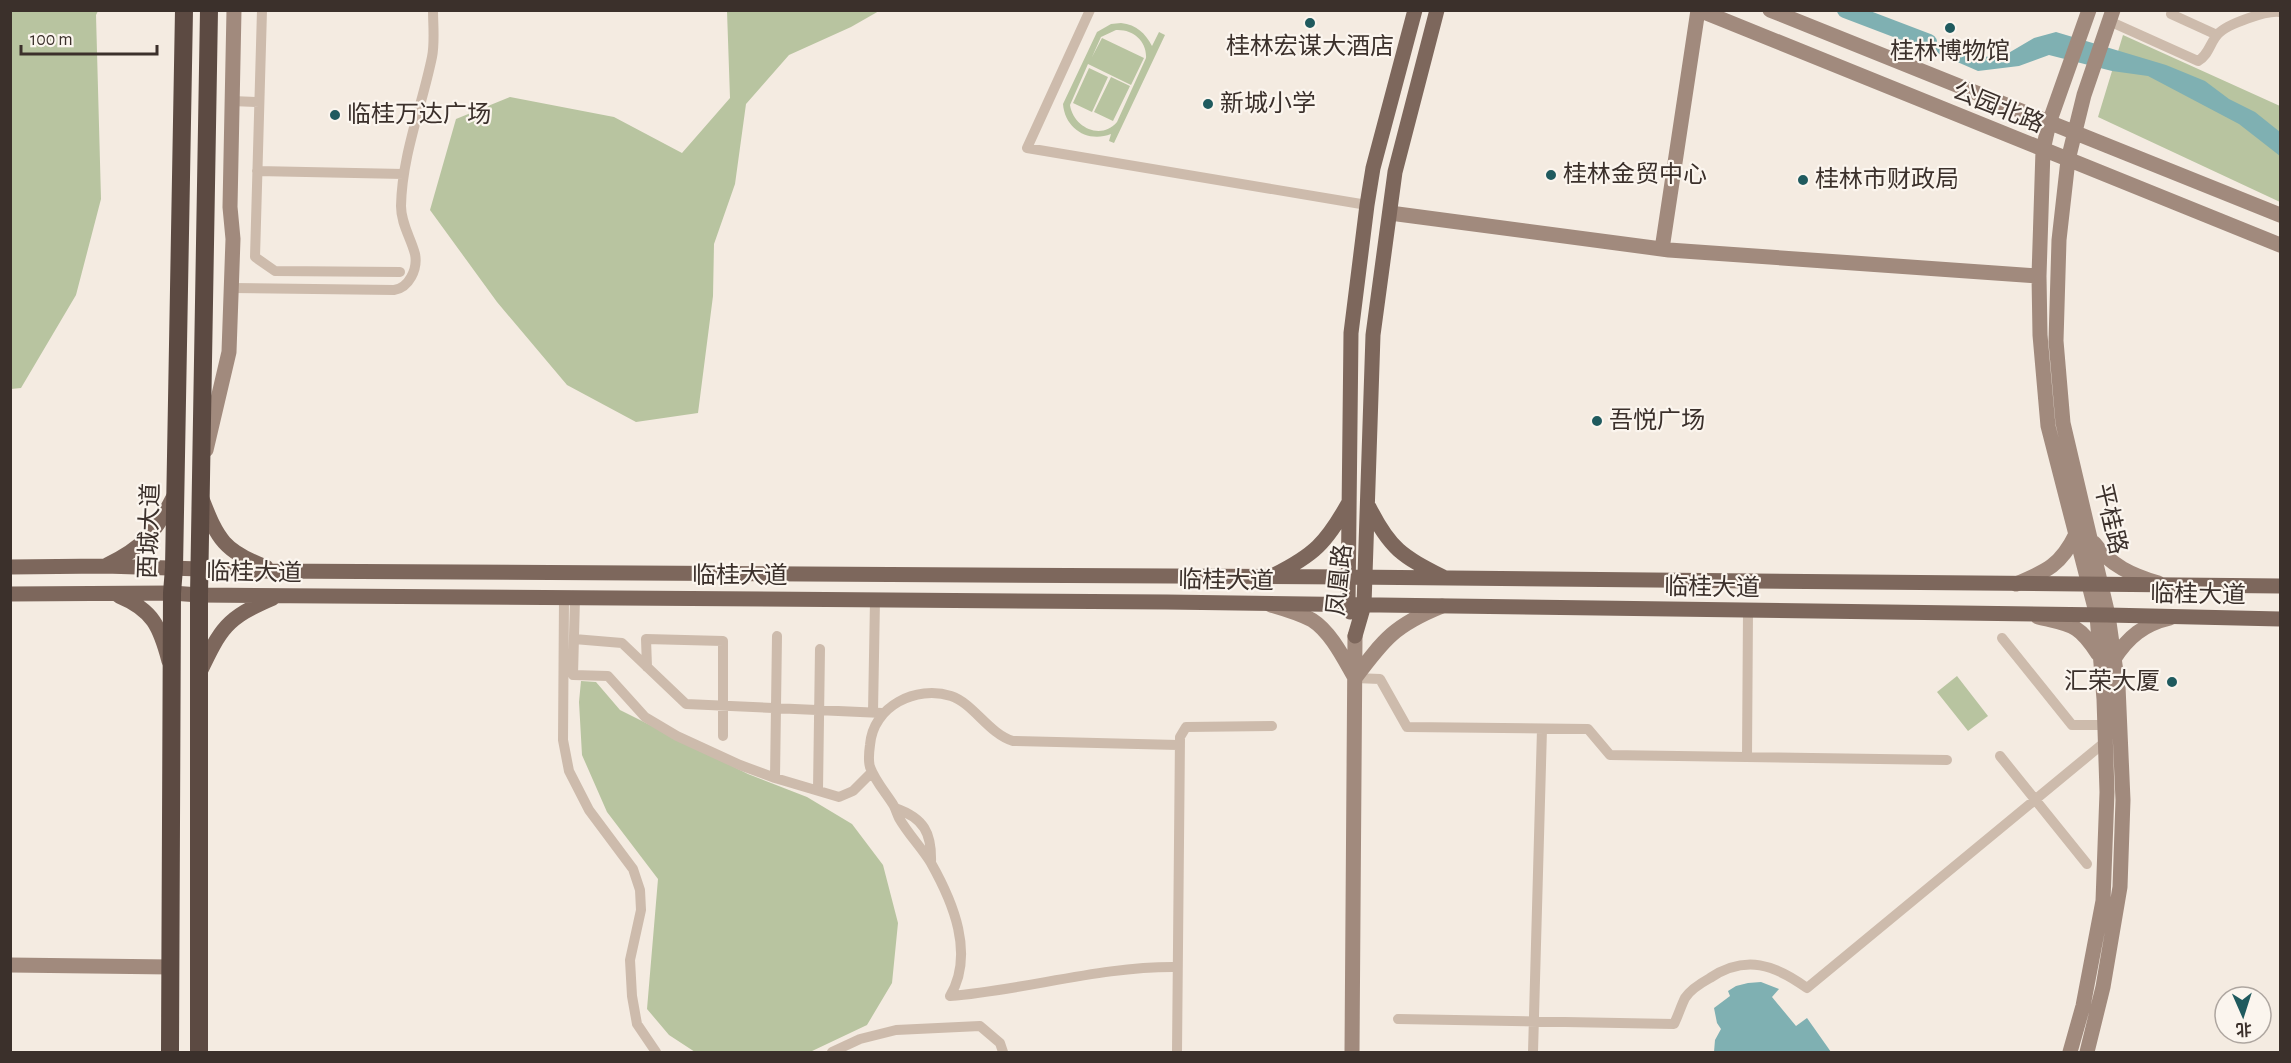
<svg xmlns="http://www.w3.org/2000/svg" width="2291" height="1063" viewBox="0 0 2291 1063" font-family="'Alegreya Sans','Noto Sans SC',sans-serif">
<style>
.green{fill:#b8c4a0;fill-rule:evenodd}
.water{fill:#7fb0b2}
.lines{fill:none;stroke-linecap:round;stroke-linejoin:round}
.river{stroke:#7fb0b2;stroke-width:16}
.street{stroke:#cdbbac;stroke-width:10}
.secondary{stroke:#a18a7d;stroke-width:15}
.primary{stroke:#7d675c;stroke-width:15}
.highway{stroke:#5c4a42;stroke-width:18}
.poi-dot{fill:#1f5a5e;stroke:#fbf5ee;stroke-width:2}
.labels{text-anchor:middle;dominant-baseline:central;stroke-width:4.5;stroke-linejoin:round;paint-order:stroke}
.poi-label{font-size:24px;fill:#3b302b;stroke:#fbf5ee;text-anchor:start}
.street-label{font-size:24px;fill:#3b302b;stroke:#fbf5ee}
</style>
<rect width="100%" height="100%" fill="#f4ebe1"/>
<path class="green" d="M11,10l87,1 -2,4 5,184 -25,96 -55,93 -10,1z
M727,11h152l-28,16 -62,28 -43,49 -11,80 -21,60 -1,52 -15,117 -62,9 -69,-37 -70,-83 -67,-92 26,-91 54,-22 104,20 68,36 48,-55z
M1121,23c16,2 24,10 31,23l7,-14 6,3 -51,108 -5,-2 2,-7c-23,9 -46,-5 -48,-30l34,-72 14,-8zM1116,30c17,-1 31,11 30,28l-29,64c-16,19 -44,5 -47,-17l18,-41 43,21 13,-27 -42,-20 -10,19 9,-20z
M2123,35l157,71v96l-182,-85z
M1089,68l19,9 -16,35 -19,-9z
M1111,77l19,9 -17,35 -19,-9z
M1957,676l31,40 -20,15 -31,-39z
M581,681l15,1 24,28 128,64 59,23 45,27 31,41 15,58 -6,60 -25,42 -57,27h-115l-26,-17 -22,-26 11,-130 -51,-67 -25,-57 -3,-53z"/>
<path class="water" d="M2056,32l110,33 39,16 24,18 26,13 25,20v24l-41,-32 -91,-48 -36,-5 -63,-16 -30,11 -41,5 -39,-17 -10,-12 13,1 38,13 20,2 34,-20z
M1761,982l18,7 -7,8 24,29 11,-8 24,34h-117l1,-12 6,-11 -4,-6 -3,-15 16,-12 -2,-5 8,-5 12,-3z"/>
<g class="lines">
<path class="river" d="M1845,10l84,32"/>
<path class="street" d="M262,10l-7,247 20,14 125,1
M1090,10l-63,138 340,57
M2171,14l46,21
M2109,21l89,40c11,-6 12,-19 20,-27 9,-10 49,-24 62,-22
M232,101l27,1
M257,171l147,3
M231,288l163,2c15,-2 24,-21 21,-36 -4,-16 -14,-30 -14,-48 1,-51 21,-100 31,-149 3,-15 1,-32 1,-47
M564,598l-1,142 6,31 20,39 44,59 7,21 1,20 -11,50 2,36 5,28 19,28
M575,598l-2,77 35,1 37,41 32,19 63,29 35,13 64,19 14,-6 19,-19
M2002,638l70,87h33
M574,639l48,4 64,61 196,9
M647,667l-1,-28 77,2v95
M1355,678l25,1 27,48 181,2 22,26 337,5
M873,712l2,-112
M2000,756l87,108
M1747,757l1,-146
M775,778l2,-142
M818,790l2,-141
M895,808c29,10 37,25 36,55
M950,996c25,-42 3,-94 -19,-133 -9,-15 -23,-29 -32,-45 -2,-4 -3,-8 -5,-12 -8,-13 -19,-25 -24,-39 -2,-7 -1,-15 0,-22 3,-39 46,-60 81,-49 22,7 38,38 62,45l165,4
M950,996c76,-6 151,-30 227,-29
M1398,1019l276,5c4,-8 7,-18 11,-26 5,-8 16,-15 25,-20 36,-24 65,-13 97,10l298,-246
M832,1052l28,-13 36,-9 84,-4 20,17 3,9
M1177,1052l3,-315 6,-10 86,-1
M1533,1052l9,-323"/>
<path class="secondary" d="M1699,10l581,235
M1770,10l510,205
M1390,213l279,37 370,26
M1662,249l36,-239
M206,450l23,-98 4,-113 -3,-32 4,-197
M2094,543c17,23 38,32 64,40
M2016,584c31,-13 45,-19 60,-50
M1271,605c14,4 28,8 41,15 19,12 32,39 43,58 29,-39 40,-53 87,-72
M2038,617c34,8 41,7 60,37
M2114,659c14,-22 30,-35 56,-41
M10,965l161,2
M1352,1052l3,-416
M2070,1052l13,-46 20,-105 4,-109 -3,-93 -7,-83 -49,-190 -8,-91 -1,-59 4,-126 6,-27 40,-113
M2087,1052l16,-65 17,-100 3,-87 -5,-114 -10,-71 -45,-192 -7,-82 3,-101 9,-80 16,-65 29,-85"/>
<path class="primary" d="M202,499c16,41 22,52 64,68
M1369,507c21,42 33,49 74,70
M107,565c37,-18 48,-32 67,-69
M10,567l95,-1 156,5 1088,6 931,9
M1274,575c40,-20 52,-32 74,-71
M10,594l162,-1 27,2 968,7 941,13 172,4
M119,596c34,14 41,31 50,65
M1350,612l-2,-7 3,-272 16,-128 6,-37 42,-158
M1355,636l9,-31 9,-270 22,-163 42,-162
M199,674c22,-46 27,-56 74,-76"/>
<path class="highway" d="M170,1052l2,-459 2,-25 10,-558
M199,1052v-457l10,-585"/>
</g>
<g class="poi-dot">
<circle cx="1310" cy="23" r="6"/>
<circle cx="1950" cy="28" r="6"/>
<circle cx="1208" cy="104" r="6"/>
<circle cx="335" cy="115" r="6"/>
<circle cx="1551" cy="175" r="6"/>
<circle cx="1803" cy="180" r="6"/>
<circle cx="1597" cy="421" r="6"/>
<circle cx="2172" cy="682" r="6"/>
</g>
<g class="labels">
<g class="poi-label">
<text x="1310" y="47" text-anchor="middle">桂林宏谋大酒店</text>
<text x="1950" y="52" text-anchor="middle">桂林博物馆</text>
<text x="1220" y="104">新城小学</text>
<text x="347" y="115">临桂万达广场</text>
<text x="1563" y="175">桂林金贸中心</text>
<text x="1815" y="180">桂林市财政局</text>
<text x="1609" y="421">吾悦广场</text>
<text x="2160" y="682" text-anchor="end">汇荣大厦</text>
</g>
<g class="street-label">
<text transform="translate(1998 108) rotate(22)">公园北路</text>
<text transform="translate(2110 519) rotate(77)">平桂路</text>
<text transform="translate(150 531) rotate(-88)">西城大道</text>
<text transform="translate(254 573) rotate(1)">临桂大道</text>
<text x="740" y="576">临桂大道</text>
<text transform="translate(1340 580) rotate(-84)">凤凰路</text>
<text transform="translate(1226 581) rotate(1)">临桂大道</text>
<text transform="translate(1712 588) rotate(1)">临桂大道</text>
<text transform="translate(2198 595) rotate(1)">临桂大道</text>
</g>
</g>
<rect width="2291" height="1063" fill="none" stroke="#3b302b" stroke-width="24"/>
<g transform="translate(2243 1015) rotate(177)"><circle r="28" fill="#fbf5ee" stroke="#aea6a0" stroke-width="1.5"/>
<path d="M0-4.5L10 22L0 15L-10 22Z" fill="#1f5a5e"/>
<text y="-9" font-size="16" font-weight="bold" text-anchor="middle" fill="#3b302b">北</text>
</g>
<path d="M21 45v9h136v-9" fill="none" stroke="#3b302b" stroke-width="3"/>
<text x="30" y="45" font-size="18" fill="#3b302b" stroke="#fbf5ee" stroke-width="4.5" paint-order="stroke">100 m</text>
</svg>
